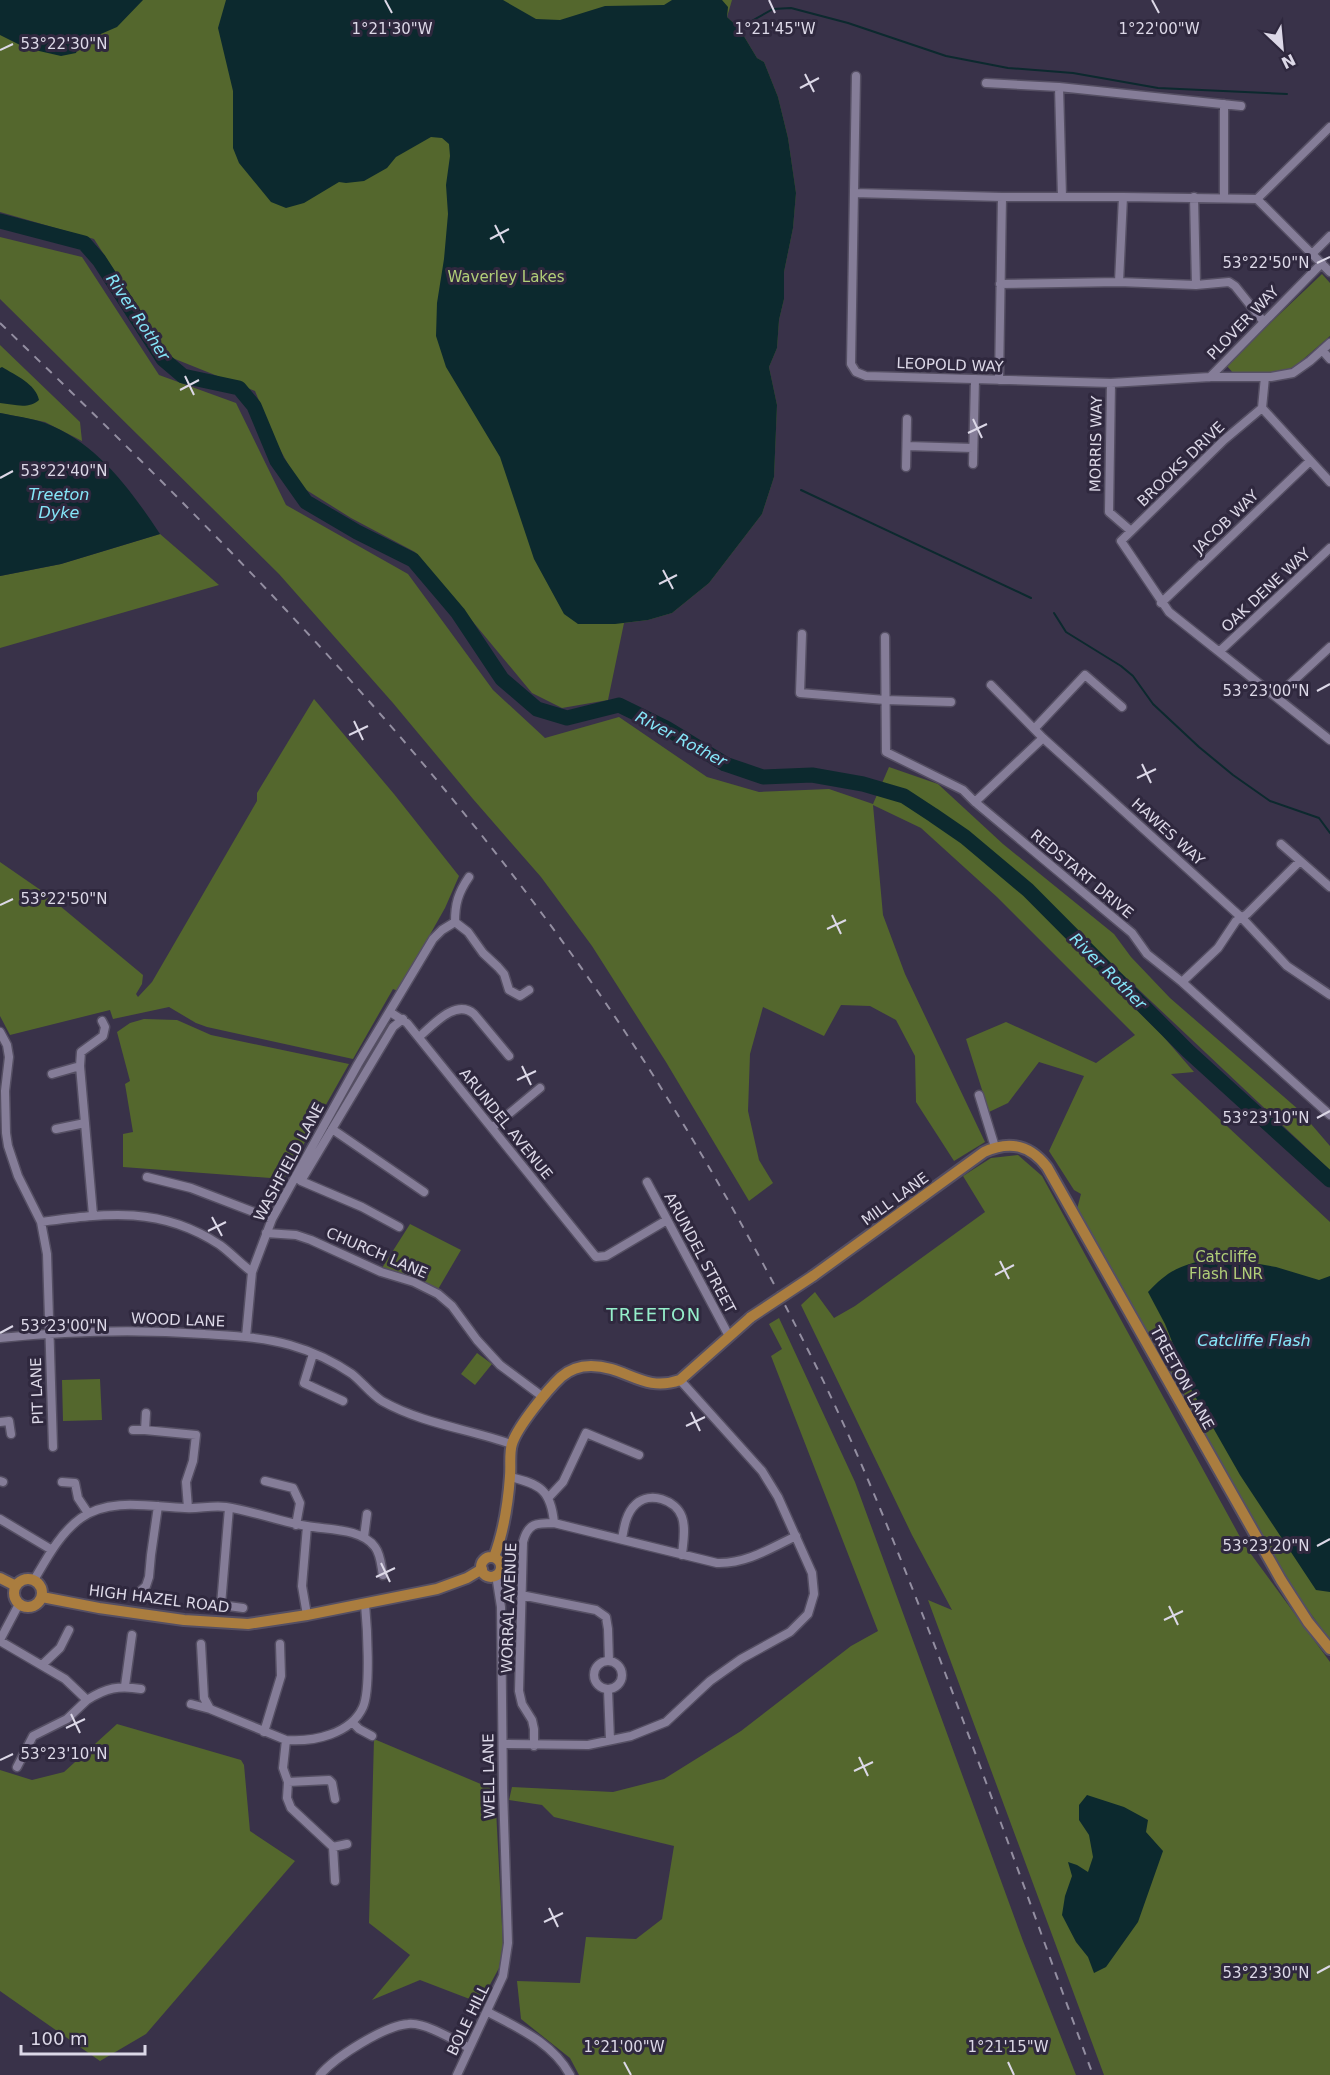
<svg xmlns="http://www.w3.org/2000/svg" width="1330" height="2075" viewBox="0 0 1330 2075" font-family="'DejaVu Sans',sans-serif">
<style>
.green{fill:#54672d}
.water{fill:#0c292e}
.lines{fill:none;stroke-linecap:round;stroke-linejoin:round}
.stream{stroke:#0c292e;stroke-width:2}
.river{stroke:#0c292e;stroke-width:15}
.minor-casing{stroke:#554f63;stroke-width:11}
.major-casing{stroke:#554f63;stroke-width:14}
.minor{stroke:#857d98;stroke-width:8}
.major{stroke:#aa7d3f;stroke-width:10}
.rail{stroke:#938ea1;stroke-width:2;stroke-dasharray:8 8;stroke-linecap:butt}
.major-bridge-casing{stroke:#554f63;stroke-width:14;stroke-linecap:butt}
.major-bridge{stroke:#aa7d3f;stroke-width:10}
.ticks{fill:none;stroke:#dcd8e7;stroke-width:2}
.labels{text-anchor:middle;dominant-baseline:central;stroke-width:6;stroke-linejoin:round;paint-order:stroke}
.park-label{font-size:15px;fill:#b1cf78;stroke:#2f283e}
.street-label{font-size:15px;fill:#dcd8e7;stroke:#2f283e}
.water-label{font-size:16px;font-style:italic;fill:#85e6f9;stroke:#2f283e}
.quarter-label{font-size:18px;letter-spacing:1.5px;fill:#95efcb;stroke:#2f283e}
.ticks-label{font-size:15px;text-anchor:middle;fill:#dcd8e7;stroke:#2f283e;stroke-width:6;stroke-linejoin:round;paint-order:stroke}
</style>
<rect width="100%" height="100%" fill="#393249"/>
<path class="green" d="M0,0h732l-5,17 12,11 18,30 7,4 14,35 10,41 8,55 -3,35 -9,44v27l-5,21 -2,28 -8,19 8,38 -3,72 -12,37 -53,69 -37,30 -24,7 -24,3 -16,77 -46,8 -30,-15 -117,-141 -64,-34 -51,-32 -23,-42 -22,-53 -85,-34 -76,-118 -94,-27z
M0,237l82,20 77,118 77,28 50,102 122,69 85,116 52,48 74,-21 88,60 52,15 70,-3 44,15 16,-37 49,17 65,60 111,90 17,23 39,41 129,112 31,36v24l-212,-200 -11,11 55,54 32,37 -23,2 159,148v418l-41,-56 -43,-72 -65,-124 -21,-32 -83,-147 4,-15 -7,-4 -25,-39 35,-75 -45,-14 -31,41 -19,9 -23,-73 40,-17 90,41 39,-28 -138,-138 -76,-69 -48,-23 10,110 22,59 80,168 -31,19 -38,-59 -1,-46 -19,-36 -26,-14 -29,-1 -17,31 -61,-29 -13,47 -2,57 11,49 14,23 -24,18 -83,-139 -74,-116 -51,-69 -68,-78 -80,-96 -114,-129 -279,-275z
M1322,274l8,9v53l-38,33 -12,4 -45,2 -9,-10z
M0,345l80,77 2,19 -37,-19 -45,-9z
M160,534l59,51 -219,63v-72l61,-12z
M314,699l80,95 65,82 -14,32 -47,83 -5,-2 -40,70 -146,-32 -11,-4 -27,-16 -56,12 -3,-9 -100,25 -10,-19v-154l42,29 101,84 -1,9 -6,10 2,3 14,-15 105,-181v-8z
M144,1019l33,1 34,15 138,29 -65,115 -161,-12v-33l10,-2 -8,-48 5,-3 -13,-49 13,-9z
M1018,1155l24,21 203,370 85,116v413h-226l-176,-475 24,10 -40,-75 -111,-230 14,-13 19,26 21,-12 130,-94 -22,-36 28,-18z
M410,1224l51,26 -24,41 -22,-13h-7l-26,-10z
M779,1318l76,164 168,459 53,134h-497l-9,-17 -49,-39 -4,-38 63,2 6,-46 50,2 26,-20 12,-73 -120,-29 -12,-12 -33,-5 3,-13 101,5 51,-13 77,-48 110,-85 27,-15 -107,-275 11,-7 -13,-25z
M477,1353l15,11 -17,21 -14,-11z
M100,1379l2,41 -39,1 -1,-41z
M117,1724l124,36 3,5 6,66 45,30 -149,173 -46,27 -100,-70v-221l32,10 32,-8z
M374,1739l121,51 8,155 -4,23 -19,35 -60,-23 -48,20 38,-45 -41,-32z"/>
<path class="water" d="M0,0h143l-26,27 -37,16 -4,10 -15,3 -35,-8 -26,-13z
M226,0h277l33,19 24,1 45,-14 59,-1 8,-5h50l6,7 -1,10 12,11 18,30 7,4 14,35 10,41 8,55 -3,35 -9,44v27l-5,21 -2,28 -8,19 8,38 -3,72 -12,37 -53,69 -37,30 -24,7 -33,4h-37l-14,-10 -30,-55 -34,-102 -54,-90 -10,-31 1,-33 7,-44 4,-45 -2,-29 4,-29 -1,-12 -7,-6 -11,-1 -35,20 -9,11 -23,13 -18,2 -7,-1 -35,21 -18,5 -15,-6 -32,-39 -6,-15v-57l-15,-63z
M2,367c13,8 34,17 37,33 -11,10 -26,4 -39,3v-35z
M0,413c15,3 31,5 45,10 51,19 86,67 115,111l-99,30 -61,12z
M1219,1257l57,10 43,13 11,-4v316l-14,-2 -76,-115 -49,-86 -26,-65 -17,-32c24,-26 38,-28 71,-35z
M1087,1795l37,12 24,13 -2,12 17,19 -25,71 -32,45 -12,6 -6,-16 -12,-15 -14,-27 3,-19 7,-20 -4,-14 9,3 11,7 5,-15 -4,-22 -10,-15v-15z"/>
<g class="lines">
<path class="stream" d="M739,28l34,-19 18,-1 57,15 98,33 62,12 65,5 85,15 129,6
M801,490l230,108
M1054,613l12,19 55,34 12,10 20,28 46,43 34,28 37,26 49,17 11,15"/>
<path class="river" d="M0,221l84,22 15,17 64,99 20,17 56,12 15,18 23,55 29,41 51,30 56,28 45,53 44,66 35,30 30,9 52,-13 47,23 59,36 38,13 49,-2 51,9 41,12 29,19 32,22 63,53 160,161 142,129"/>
<g class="minor-casing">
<path id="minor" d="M856,76l-5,288 5,8 10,4 245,7 99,-6h61l22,-4 17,-12 20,-18
M986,83l73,4 182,19
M1059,87l3,110
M854,193l148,4h121
M1194,197l2,88
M1224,198v-94
M1257,199l-134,-2 -4,85 77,3 33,-3 6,4 28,35
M1257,199l73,73
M1257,199l73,-72
M1313,253l17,-17
M1000,284l119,-2
M1322,350l8,9
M1210,377l112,-114
M1265,377l-3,31 68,74
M999,380l3,-183
M1111,383l-2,129 22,19
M1262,408l-38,32 -103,101 48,71 161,128
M907,446l66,2
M973,464l2,-85
M906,467l1,-48
M1161,603l149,-142
M802,634l-2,59 85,7 66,2
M885,637l1,115 77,38 12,12 157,131 15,21 35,28 148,133
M1220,651l110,-103
M991,685l52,53 199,180 45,48 43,29
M1276,697l54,-50
M1035,728l50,-53 37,32
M975,802l68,-64
M1281,844l49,43
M455,922l13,10 15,21 15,14 6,7 5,16 11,6 9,-6
M1182,982l36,-34 18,-27 11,-7 53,-53
M390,1012l17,11 189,234 10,-1 61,-36
M0,1032l7,13 2,12 -4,34 1,42 2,13 10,30 23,46 6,32 6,193
M419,1037c14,-12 37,-39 55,-23l35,42
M52,1074l28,-8
M979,1095l16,52
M492,1128l48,-40
M56,1129l29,-6
M332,1129l92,63
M147,1177l44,11 81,31
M647,1182l82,154
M93,1215l-13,-149 1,-14 22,-16 2,-9 -3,-6
M41,1222c67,-9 120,-16 179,23 11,8 21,19 32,27
M399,1227l-37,-20 -61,-26 92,-154 10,-8
M266,1233l30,2 15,5 70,32 33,10 24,12 14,12 25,34 23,25 43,32
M246,1337l6,-65 20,-53 86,-155 75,-125 9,-9 13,-8c0,-18 3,-29 14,-45
M0,1338c68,-7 136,-9 204,-4 29,2 58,3 86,11 21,6 43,16 62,29 10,8 19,20 30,27 41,23 87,28 129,43
M313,1354l-9,29 39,18
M146,1413l-1,17 51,5 -3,26 -7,21 2,26
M0,1422l9,-1 2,13
M133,1430h12
M510,1477c30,7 41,13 44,46
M0,1481l3,1
M265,1481l28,7 7,15 -4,22
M62,1482l13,1 3,15 10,15
M549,1497l14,-15 23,-49 53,22
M229,1508l-8,97 22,3
M0,1519l52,31
M307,1526c21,4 54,2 68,21 6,8 6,19 8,28
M364,1537l3,-23
M622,1539c2,-12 4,-26 14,-35 14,-13 40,-4 46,13 4,12 1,26 0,38
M34,1580c13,-22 26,-47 47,-62 29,-21 71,-11 104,-10 14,1 27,-3 41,-1 28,4 54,15 81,19l-5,60 5,29
M137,1594l9,-8 3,-9 2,-22 7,-49
M521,1595l75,15 10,7 2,12 1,32
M0,1640l19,-36
M0,1641l65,38 22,21c19,-12 32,-15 54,-11
M201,1644l3,54 6,11 76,31c28,2 65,-6 77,-33 8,-18 4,-82 2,-103
M594 1675a14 14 0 1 1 28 0a14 14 0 1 1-28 0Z
M42,1665l18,-17 9,-18
M125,1686l7,-51
M608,1690l2,50
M191,1704l19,5
M352,1722l7,7 13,7
M264,1732l17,-56 -1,-32
M286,1740l-3,28 5,14 -1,16 4,10 42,39 2,34
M503,1744l85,1 43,-9 35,-14 44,-41 31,-22 49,-27 18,-18 6,-20 -2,-21 -34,-76 -16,-26 -82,-91
M534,1746v-17l-2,-9 -10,-16 -3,-13 4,-149c5,-19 13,-19 31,-19l163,40c29,1 54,-15 79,-27
M17,1767l16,-31 34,-17 20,-19
M288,1782l41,-2 3,3 3,16
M333,1847l14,-3
M488,2012c30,16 65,31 82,63
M320,2075c15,-18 64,-49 88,-51 17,-2 46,16 61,24
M457,2075l46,-99 5,-33 -5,-153 -2,-183 -5,-32"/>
</g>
<g class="major-casing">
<path id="major" d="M813,1276l171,-124c26,-12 46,-7 63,15l234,413 27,42 22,27
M494,1557c10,-26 14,-53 16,-81 1,-10 -1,-23 2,-32 5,-17 36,-55 49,-67 8,-7 19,-11 30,-11 35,0 52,27 89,14l71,-63
M481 1567a10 10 0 1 1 20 0a10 10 0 1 1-20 0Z
M0,1578l16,8
M14 1593a14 14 0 1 1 28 0a14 14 0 1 1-28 0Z
M42,1597l57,11 85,12 64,4 59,-9 130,-26 30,-11 15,-9"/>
</g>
<use href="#minor" class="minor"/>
<use href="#major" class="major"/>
<path class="rail" d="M0,323c192,185 381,374 540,588 105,140 195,293 273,449 44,88 80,179 116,271 57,147 109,296 164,444"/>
<g class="major-bridge-casing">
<path id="major-bridge" d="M751,1317l62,-41"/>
</g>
<use href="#major-bridge" class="major-bridge"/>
</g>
<path class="ticks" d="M385,0l7,13M769,0l6,13M1152,0l7,13M0,50l13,-6M805,74l9,18M800,88l19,-10M495,225l9,18M490,239l19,-10M1317,263l13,-6M185,376l9,19M180,390l19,-10M973,419l9,19M968,433l19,-9M0,478l13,-7M663,570l10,19M659,584l18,-9M1317,691l13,-7M354,721l9,19M349,735l19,-9M1142,764l9,19M1137,778l19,-9M0,905l13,-6M832,915l9,19M827,929l19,-9M522,1066l9,19M517,1080l19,-9M1317,1118l13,-7M212,1217l10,19M208,1231l18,-9M1000,1261l9,18M995,1275l19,-10M0,1333l13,-7M691,1412l9,19M686,1426l19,-9M1317,1546l13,-7M381,1563l9,19M376,1577l19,-9M1169,1606l9,19M1164,1620l19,-9M71,1714l9,19M66,1728l19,-9M859,1757l9,19M0,1760l13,-6M854,1771l19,-9M549,1908l9,19M544,1922l19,-9M1317,1973l13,-7M624,2062l7,13M1008,2062l6,13"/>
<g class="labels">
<g class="park-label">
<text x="506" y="277">Waverley Lakes</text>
<text x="1226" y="1257">Catcliffe<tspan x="1226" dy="17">Flash LNR</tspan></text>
</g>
<g class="street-label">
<text transform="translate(1243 323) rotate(-46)">PLOVER WAY</text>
<text transform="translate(950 365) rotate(2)">LEOPOLD WAY</text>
<text transform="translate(1096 444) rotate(-89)">MORRIS WAY</text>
<text transform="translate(1181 464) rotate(-44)">BROOKS DRIVE</text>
<text transform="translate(1226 522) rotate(-44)">JACOB WAY</text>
<text transform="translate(1266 590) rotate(-43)">OAK DENE WAY</text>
<text transform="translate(1168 832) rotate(42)">HAWES WAY</text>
<text transform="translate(1082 874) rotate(40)">REDSTART DRIVE</text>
<text transform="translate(506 1124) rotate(51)">ARUNDEL AVENUE</text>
<text transform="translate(289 1162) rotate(-62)">WASHFIELD LANE</text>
<text transform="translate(895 1199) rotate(-36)">MILL LANE</text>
<text transform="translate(377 1253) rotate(23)">CHURCH LANE</text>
<text transform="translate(700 1253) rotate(62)">ARUNDEL STREET</text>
<text transform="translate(178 1320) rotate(2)">WOOD LANE</text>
<text transform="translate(1182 1378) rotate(61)">TREETON LANE</text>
<text transform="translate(37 1391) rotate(-92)">PIT LANE</text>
<text transform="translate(159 1599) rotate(7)">HIGH HAZEL ROAD</text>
<text transform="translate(509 1608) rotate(-88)">WORRAL AVENUE</text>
<text transform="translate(489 1776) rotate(-91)">WELL LANE</text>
<text transform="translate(468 2020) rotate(-64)">BOLE HILL</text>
</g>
<g class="water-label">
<text transform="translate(138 317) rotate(56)">River Rother</text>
<text x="59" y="494">Treeton<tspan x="59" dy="18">Dyke</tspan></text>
<text transform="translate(681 739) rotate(28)">River Rother</text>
<text transform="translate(1108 971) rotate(45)">River Rother</text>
<text x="1254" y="1340">Catcliffe Flash</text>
</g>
<g class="quarter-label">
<text x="654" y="1314">TREETON</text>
</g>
</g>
<g class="ticks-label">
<text x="392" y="34">1°21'30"W</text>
<text x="775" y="34">1°21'45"W</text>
<text x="1159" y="34">1°22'00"W</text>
<text x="64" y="49">53°22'30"N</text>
<text x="1266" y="268">53°22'50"N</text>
<text x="64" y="476">53°22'40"N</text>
<text x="1266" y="696">53°23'00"N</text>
<text x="64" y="904">53°22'50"N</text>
<text x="1266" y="1123">53°23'10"N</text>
<text x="64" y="1331">53°23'00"N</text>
<text x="1266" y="1551">53°23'20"N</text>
<text x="64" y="1759">53°23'10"N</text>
<text x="1266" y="1978">53°23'30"N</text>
<text x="624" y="2052">1°21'00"W</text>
<text x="1008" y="2052">1°21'15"W</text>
</g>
<g transform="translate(1282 48) rotate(154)" stroke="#2f283e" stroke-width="4.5" paint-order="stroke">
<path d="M0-4.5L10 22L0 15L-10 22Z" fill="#dcd8e7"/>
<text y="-9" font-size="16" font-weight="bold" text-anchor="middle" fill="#dcd8e7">N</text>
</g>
<path d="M21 2045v9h124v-9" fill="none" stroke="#dcd8e7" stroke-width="3"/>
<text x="30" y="2045" font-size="18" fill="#dcd8e7" stroke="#2f283e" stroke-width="4.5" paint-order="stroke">100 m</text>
</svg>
